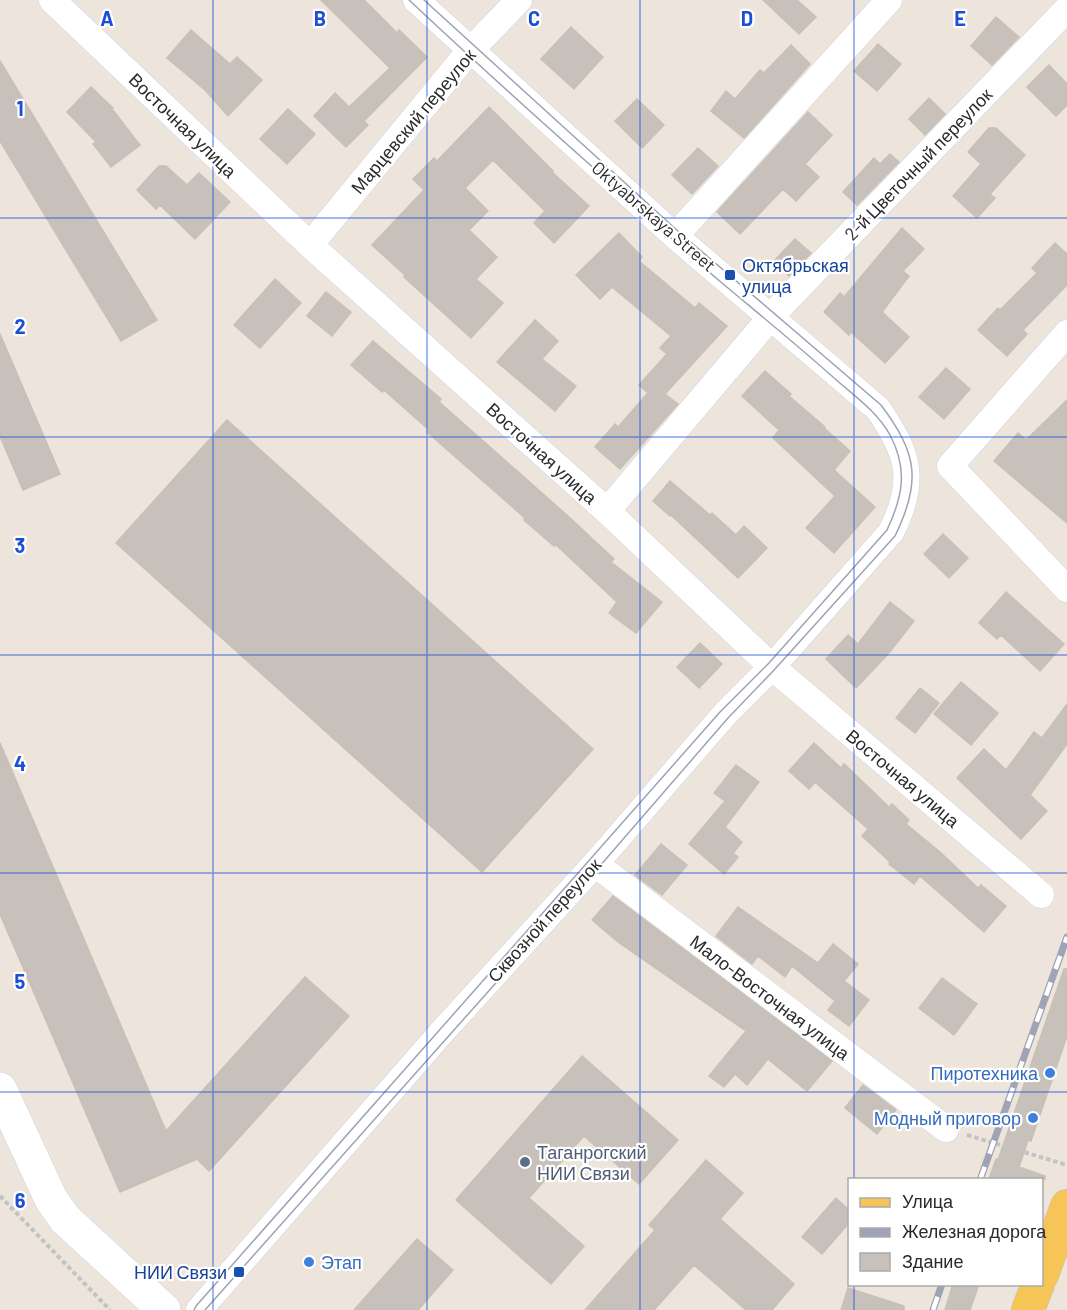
<svg xmlns="http://www.w3.org/2000/svg" width="1067" height="1310" viewBox="0 0 1067 1310" font-family="Barlow,sans-serif">
<style>
.building{fill:#c8c1bb;stroke:#c8c0b5;stroke-width:1.5}
.lines{fill:none;stroke-linecap:round;stroke-linejoin:round}
.minor-casing{stroke:#d0d6e3;stroke-width:27}
.secondary-casing{stroke:#d0d6e3;stroke-width:34}
.primary-casing{stroke:#c3c3c3;stroke-width:34}
.path{stroke:#c3c3c3;stroke-width:4;stroke-dasharray:4.5 3;stroke-linecap:butt}
.minor{stroke:#fff;stroke-width:26}
.secondary{stroke:#fff;stroke-width:33}
.primary{stroke:#f6c457;stroke-width:33}
.tram{stroke:#9ea3b5;stroke-width:1.5}
.rail-casing{stroke:#9ea3b5;stroke-width:7}
.rail{stroke:#fff;stroke-width:4.5;stroke-dasharray:14;stroke-linecap:butt}
.grid{fill:none;stroke:#1d4ed8;stroke-width:1.5;stroke-opacity:0.55}
.transit-dot{fill:#1a4fb4;stroke:#fff;stroke-width:2}
.shop-dot{fill:#3f7fe0;stroke:#fff;stroke-width:2}
.service-dot{fill:#5c6f8a;stroke:#fff;stroke-width:2}
.labels{text-anchor:middle;dominant-baseline:central;stroke-width:4.5;stroke-linejoin:round;paint-order:stroke}
.street-label{font-size:18px;fill:#2a2a2a;stroke:#fff}
.transit-label{font-size:18px;fill:#164399;stroke:#fff;text-anchor:start}
.shop-label{font-size:18px;fill:#366cbe;stroke:#fff;text-anchor:end}
.service-label{font-size:18px;fill:#4e5e75;stroke:#fff;text-anchor:start}
.grid-label{font-size:20px;text-anchor:middle;font-weight:bold;fill:#1d4ed8;stroke:#fff;stroke-width:4.5;stroke-linejoin:round;paint-order:stroke}
</style>
<rect width="100%" height="100%" fill="#ede4db"/>
<path class="building" d="M321,0h43l33,33 2,-3 28,27 -63,64 4,4 -22,22 -32,-31 21,-23 14,14 41,-39z
M763,0h34l19,17 -17,17z
M996,17l23,20 -27,28 -21,-19z
M571,27l32,30 -29,32 -33,-30z
M191,30l39,34 7,-7 25,23 -34,36 -23,-26 -38,-32z
M878,44l23,20 -24,27 -23,-20z
M791,45l19,19 -66,74 -33,-27 15,-20 9,8 25,-29 4,3z
M0,61l157,259 -36,21 -121,-200z
M1049,65l18,19v21l-11,11 -29,-29z
M91,87l22,21 -1,1 28,36 -29,22 -18,-23 3,-2 -29,-30z
M929,98l16,16 -20,21 -16,-16z
M637,99l27,26 -22,23 -27,-27z
M489,107l64,64 -1,1 37,34 -35,37 -20,-20 11,-12 -52,-51 -28,28 23,23 -19,19 28,27 -21,22 27,24 -32,35 -67,-61 1,-2 -33,-30 52,-55 -11,-11 21,-21 3,3z
M288,109l27,25 -28,30 -27,-25z
M808,112l24,23 -27,29 14,13 -23,24 -13,-12 -43,45 -23,-22z
M989,128h7l29,27 -35,39 5,4 -18,20 -24,-22 28,-32 -13,-12z
M698,148l20,18 -26,28 -20,-19z
M890,154l9,8 -42,43 -14,-13 31,-34 6,6z
M159,166h7l21,19 12,-12 31,29 -35,37 -35,-34 -4,4 -19,-19z
M902,228l22,21 -21,22 6,5 -27,36 27,25 -24,26 -34,-31 -2,3 -25,-23 16,-19 4,4z
M619,233l23,24 -3,4 56,47 4,-5 28,23 -62,68 13,10 -58,65 -25,-22 20,-23 3,3 30,-34 -9,-8 28,-31 -7,-6 11,-12 -59,-49 -12,12 -24,-24z
M795,239l16,14 -22,23 -16,-14z
M1055,243l12,11v31l-44,45 4,4 -20,22 -29,-26 20,-22 2,2 37,-37 -5,-5z
M275,279l26,24 -41,45 -26,-23z
M326,292l25,20 -19,24 -25,-20z
M535,320l23,21 -16,18 34,27 -21,25 -58,-49z
M0,334l60,140 -37,16 -23,-54z
M373,341l68,58 -2,3 130,115 45,42 -3,3 51,40 -26,31 -27,-20 8,-11 -62,-58 -1,2 -30,-26 1,-2 -98,-86 2,-2 -45,-40 -2,2 -31,-27z
M946,368l24,21 -26,30 -25,-22z
M765,371l26,23 -2,2 36,31 -1,1 26,23 -16,19 41,37 -41,46 -28,-25 29,-32 -62,-58 6,-8 -37,-34z
M1067,400v123l-73,-62 24,-28 8,7z
M227,420l366,329 -111,123 -366,-329z
M670,481l40,34 2,-2 24,22 8,-9 23,22 -29,30 -67,-63 -1,1 -17,-15z
M943,534l25,24 -19,20 -25,-24z
M1006,592l58,52 -24,27 -39,-36 -4,4 -18,-16z
M890,602l24,19 -25,32 -33,35 -30,-29 22,-24 10,9z
M700,643l22,21 -23,24 -22,-21z
M961,682l37,31 -27,32 -37,-31z
M920,688l19,15 -24,30 -19,-15z
M1067,704v40l-37,51 17,16 -26,28 -64,-61 27,-29 22,21 28,-38 8,6z
M0,743l166,388 139,-154 44,39 -140,155 -12,-12 -77,33 -120,-278z
M814,743l27,25 3,-4 45,43 3,-3 17,16 -3,4 34,28 38,36 3,-3 25,21 -22,26 -64,-56 -6,8 -25,-20 1,-2 -28,-26 6,-7 -53,-47 -6,7 -20,-18z
M736,765l23,17 -34,45 17,15 -9,11 5,4 -14,17 -35,-30 36,-43 -11,-8z
M661,844l26,21 -25,30 -27,-20z
M613,896l219,165 -25,30 -39,-32 -21,26 -12,-11 -11,13 -15,-11 37,-45 -128,-89 -26,-22z
M738,907l80,56 15,-19 25,20 -14,17 25,19 -20,26 -21,-16 7,-9 -43,-35 -7,11 -27,-21 -6,8 -36,-28z
M1064,969h3v67l-36,105 -3,-1 -9,27 26,9v3h-56l7,-20 2,1z
M942,978l35,26 -23,31 -35,-27z
M582,1056l96,84 -39,44 -55,-48 -55,62 55,48 -33,38 -95,-84z
M863,1085l33,25 -19,24 -32,-26z
M706,1160l37,33 -23,26 74,65 -22,26h-26l-52,-45 -40,45h-69l70,-80 -6,-5z
M836,1198l13,12v13l-27,31 -20,-17z
M417,1239l36,31 -35,40h-64z
M953,1284h26l-9,26h-25z
M848,1288l56,18v4h-63z"/>
<g class="lines">
<g class="minor-casing">
<path id="minor" d="M52,0l258,245 297,266 165,156 269,228
M675,236l214,-236
M310,245l157,-191 52,-54
M1067,333l-117,133 117,123
M607,511l168,-199 292,-303
M595,864l351,265
M199,1310l242,-277 154,-169 130,-150 47,-47 119,-135c26,-51 18,-78 -13,-123l-203,-173 -259,-236"/>
</g>
<g class="secondary-casing">
<path id="secondary" d="M0,1089l51,110 14,20 99,91"/>
</g>
<g class="primary-casing">
<path id="primary" d="M1042,1275l25,-69
M1028,1310l10,-26"/>
</g>
<path class="path" d="M967,1135l100,30
M0,1196l110,114"/>
<use href="#minor" class="minor"/>
<use href="#secondary" class="secondary"/>
<use href="#primary" class="primary"/>
<path class="tram" d="M194,1310l2,-4 524,-594 49,-49 118,-133c16,-34 21,-61 3,-95 -13,-24 -37,-40 -57,-58 -36,-32 -74,-63 -111,-94 -37,-31 -72,-65 -108,-97 -69,-61 -138,-123 -205,-186
M205,1310l394,-443 129,-149 47,-49 120,-133c27,-55 22,-83 -14,-131l-202,-173 -255,-232"/>
<g class="rail-casing">
<path id="rail" d="M980,1180l87,-243
M933,1310l9,-26"/>
</g>
<use href="#rail" class="rail"/>
</g>
<path class="grid" d="M213,0v1310M427,0v1310M640,0v1310M854,0v1180M0,218h1067M0,437h1067M0,655h1067M0,873h1067M0,1092h1067M854,1284v26"/>
<g class="transit-dot">
<rect x="724" y="269" width="12" height="12" rx="3"/>
<rect x="233" y="1266" width="12" height="12" rx="3"/>
</g>
<g class="shop-dot">
<circle cx="1050" cy="1073" r="6"/>
<circle cx="1033" cy="1118" r="6"/>
<circle cx="309" cy="1262" r="6"/>
</g>
<circle class="service-dot" cx="525" cy="1162" r="6"/>
<g class="labels">
<g class="street-label">
<text transform="translate(413 121) rotate(-50)">Марцевский переулок</text>
<text transform="translate(183 125) rotate(44)">Восточная улица</text>
<text transform="translate(918 164) rotate(-46)">2-й Цветочный переулок</text>
<text transform="translate(654 216) rotate(41)">Oktyabrskaya Street</text>
<text transform="translate(542 453) rotate(42)">Восточная улица</text>
<text transform="translate(903 778) rotate(40)">Восточная улица</text>
<text transform="translate(544 920) rotate(-48)">Сквозной переулок</text>
<text transform="translate(770 997) rotate(37)">Мало-Восточная улица</text>
</g>
<g class="transit-label">
<text x="742" y="265">Октябрьская<tspan x="742" dy="21">улица</tspan></text>
<text x="227" y="1272" text-anchor="end">НИИ Связи</text>
</g>
<g class="shop-label">
<text x="1038" y="1073">Пиротехника</text>
<text x="1021" y="1118">Модный приговор</text>
<text x="321" y="1262" text-anchor="start">Этап</text>
</g>
<g class="service-label">
<text x="537" y="1152">Таганрогский<tspan x="537" dy="21">НИИ Связи</tspan></text>
</g>
</g>
<g class="grid-label">
<text x="107" y="26">A</text>
<text x="320" y="26">B</text>
<text x="534" y="26">C</text>
<text x="747" y="26">D</text>
<text x="960" y="26">E</text>
<text x="20" y="116">1</text>
<text x="20" y="334">2</text>
<text x="20" y="553">3</text>
<text x="20" y="771">4</text>
<text x="20" y="989">5</text>
<text x="20" y="1208">6</text>
</g>
<rect x="848" y="1178" width="195" height="108" fill="#ffffff" stroke="#aaaaaa" stroke-width="1.5"/>
<rect x="860" y="1198" width="30" height="9" fill="#f6c457" stroke="#aaaaaa" stroke-width="1.5"/>
<text x="902" y="1208" font-size="18" fill="#2a2a2a">Улица</text>
<rect x="860" y="1228" width="30" height="9" fill="#9ea3b5" stroke="#aaaaaa" stroke-width="1.5"/>
<text x="902" y="1238" font-size="18" fill="#2a2a2a">Железная дорога</text>
<rect x="860" y="1253" width="30" height="18" fill="#c8c1bb" stroke="#aaaaaa" stroke-width="1.5"/>
<text x="902" y="1268" font-size="18" fill="#2a2a2a">Здание</text>
</svg>
